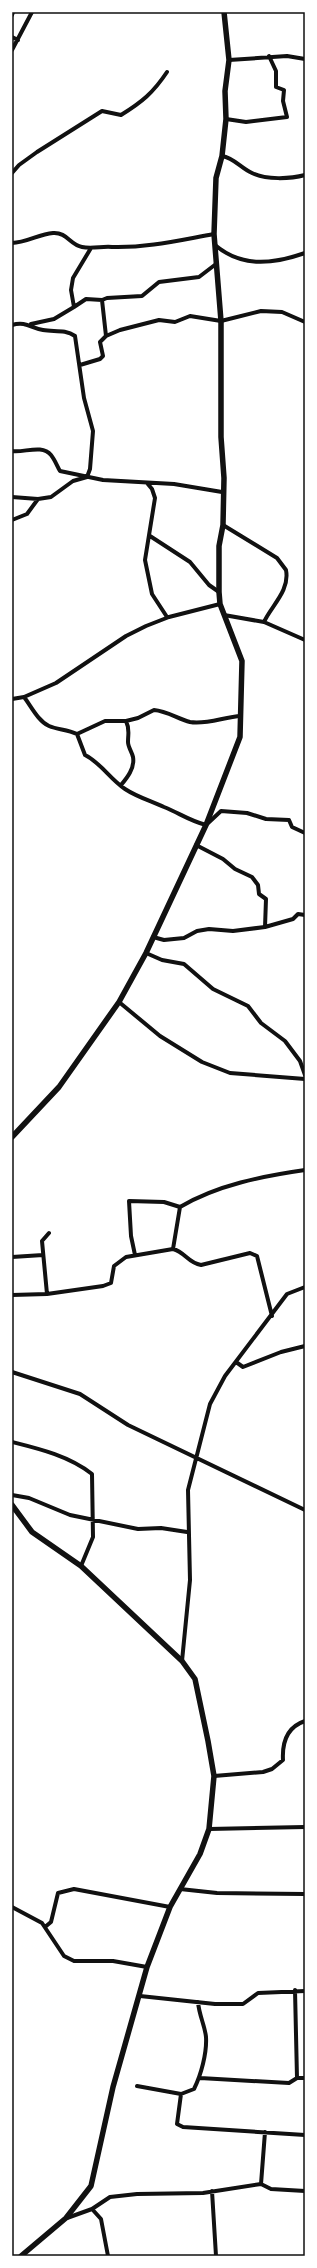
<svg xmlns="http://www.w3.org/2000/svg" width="317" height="2268" viewBox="0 0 317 2268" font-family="Manrope,sans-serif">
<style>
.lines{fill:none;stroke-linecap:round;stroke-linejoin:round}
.minor{stroke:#111;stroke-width:4}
.tertiary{stroke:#111;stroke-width:5.5}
.neatline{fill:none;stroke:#111;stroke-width:1.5}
</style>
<rect width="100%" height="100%" fill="#fff"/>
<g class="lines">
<path class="minor" d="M12,15l1,-3
M12,37l6,3
M12,50l20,-38
M229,60l58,-4 18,3
M226,119l20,3 41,-5 -4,-16 1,-11 -8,-3v-16l-7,-15
M222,156c12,2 19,12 30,17 14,7 38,6 53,2
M12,173l7,-8 18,-13 65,-41 19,4c21,-13 32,-22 46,-43
M12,243c14,0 27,-9 41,-10 14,-1 17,12 29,14 10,2 21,-1 30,0 36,1 68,-7 102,-13
M215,245c27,23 58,19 90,8
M102,300l5,-2 35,-2 17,-14 40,-5 17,-13
M74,307l12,-8 16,1 4,36 -6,6 3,14 -3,3 -20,6
M31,324l23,-5 20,-12 -3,-17 2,-12 18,-30
M12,325c14,-4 19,3 31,5 11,2 22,-1 32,6l9,62 9,33 -3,38 -3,8 -14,4 -22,16 -13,2 -26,-2
M106,336l14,-6 39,-10 16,2 15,-6 31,5 40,-10 21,1 23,10
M12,451c12,2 30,-7 39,4 4,5 6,11 9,16l43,9 71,4 48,8
M147,483l5,6 3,9 -10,62 7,34 15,23
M12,520l15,-6 11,-15
M223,525l54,33 9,12c4,21 -15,36 -22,52
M150,536l40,26 19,23 10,7
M224,615l40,7 41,18
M24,697c7,9 14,24 25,29 9,4 18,3 28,8l8,21c16,8 25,24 40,34 12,8 26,12 39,18 15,6 26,14 42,18l15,-14 26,2 19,6 23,1 3,7 13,6
M12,699l12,-2 32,-14 70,-47 20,-10 23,-9 51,-13
M126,721l12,-3 16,-8c13,1 24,9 36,12 16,3 34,-5 51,-6
M77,734l28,-13h21c4,8 2,12 2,21 0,5 4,10 5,15 2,11 -6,21 -12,28
M265,927l28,-8 5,-5 7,1
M153,937l11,3 20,-2 13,-7 12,-2 24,2 32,-4 1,-28 -7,-5 -1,-9 -6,-8 -17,-8 -12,-10 -27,-14
M146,953l16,7 22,4 29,25 35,17 13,17 24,18 15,20 5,14
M119,1002l41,34 42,26 28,11 75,6
M173,1249c12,3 15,14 28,16l49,-12 7,3 15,60
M135,1255l-4,-19 -2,-35 35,1 16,5
M12,1257l31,-2
M47,1294l-5,-53 7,-8
M12,1295l35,-1 56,-8 8,-3 3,-17 12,-9 47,-8 7,-42c37,-22 83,-31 125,-37
M236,1362l7,5 38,-15 24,-6
M12,1372l68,22 48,31 177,85
M12,1442c28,7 57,14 80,32l1,63 -12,29
M12,1495l17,3 41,17 68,14 23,-1 26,4
M182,1661l8,-81 -2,-90 22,-86 15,-28 62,-82 18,-7
M214,1776l49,-4 9,-3 11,-9c-1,-18 4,-33 22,-39
M209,1829l96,-2
M180,1889l37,4 88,1
M12,1907l30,16 22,33 10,5h39l34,6
M45,1927l6,-5 7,-29 16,-4 96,18
M295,1990l2,88
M140,1996l75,8h28l15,-11 47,-2
M200,2078l89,5 8,-5h8
M137,2086l44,8 -4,30 6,3 122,8
M181,2094l13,-5c7,-14 13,-36 12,-52 -1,-11 -7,-22 -8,-35
M261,2184l4,-52
M212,2191l4,65
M92,2209l9,10 7,37
M67,2218l25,-9 18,-12 27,-3 66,-1 58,-9 10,5 34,2"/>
<path class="tertiary" d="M12,1137l47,-50 60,-85 27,-49 60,-128 34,-88 2,-76 -22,-57 -1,-12v-46l4,-21 1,-47 -3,-41v-116l-7,-87 2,-56 6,-22 4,-37 -1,-28 4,-31 -5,-48
M12,1505l20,27 49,34 101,95 13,18 13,62 6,35 -5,53 -9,25 -30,53 -23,60 -34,120 -22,99 -25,32 -45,38"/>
</g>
<rect width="317" height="2268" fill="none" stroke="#ffffff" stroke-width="26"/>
<rect x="13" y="13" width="291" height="2242" class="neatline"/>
</svg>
